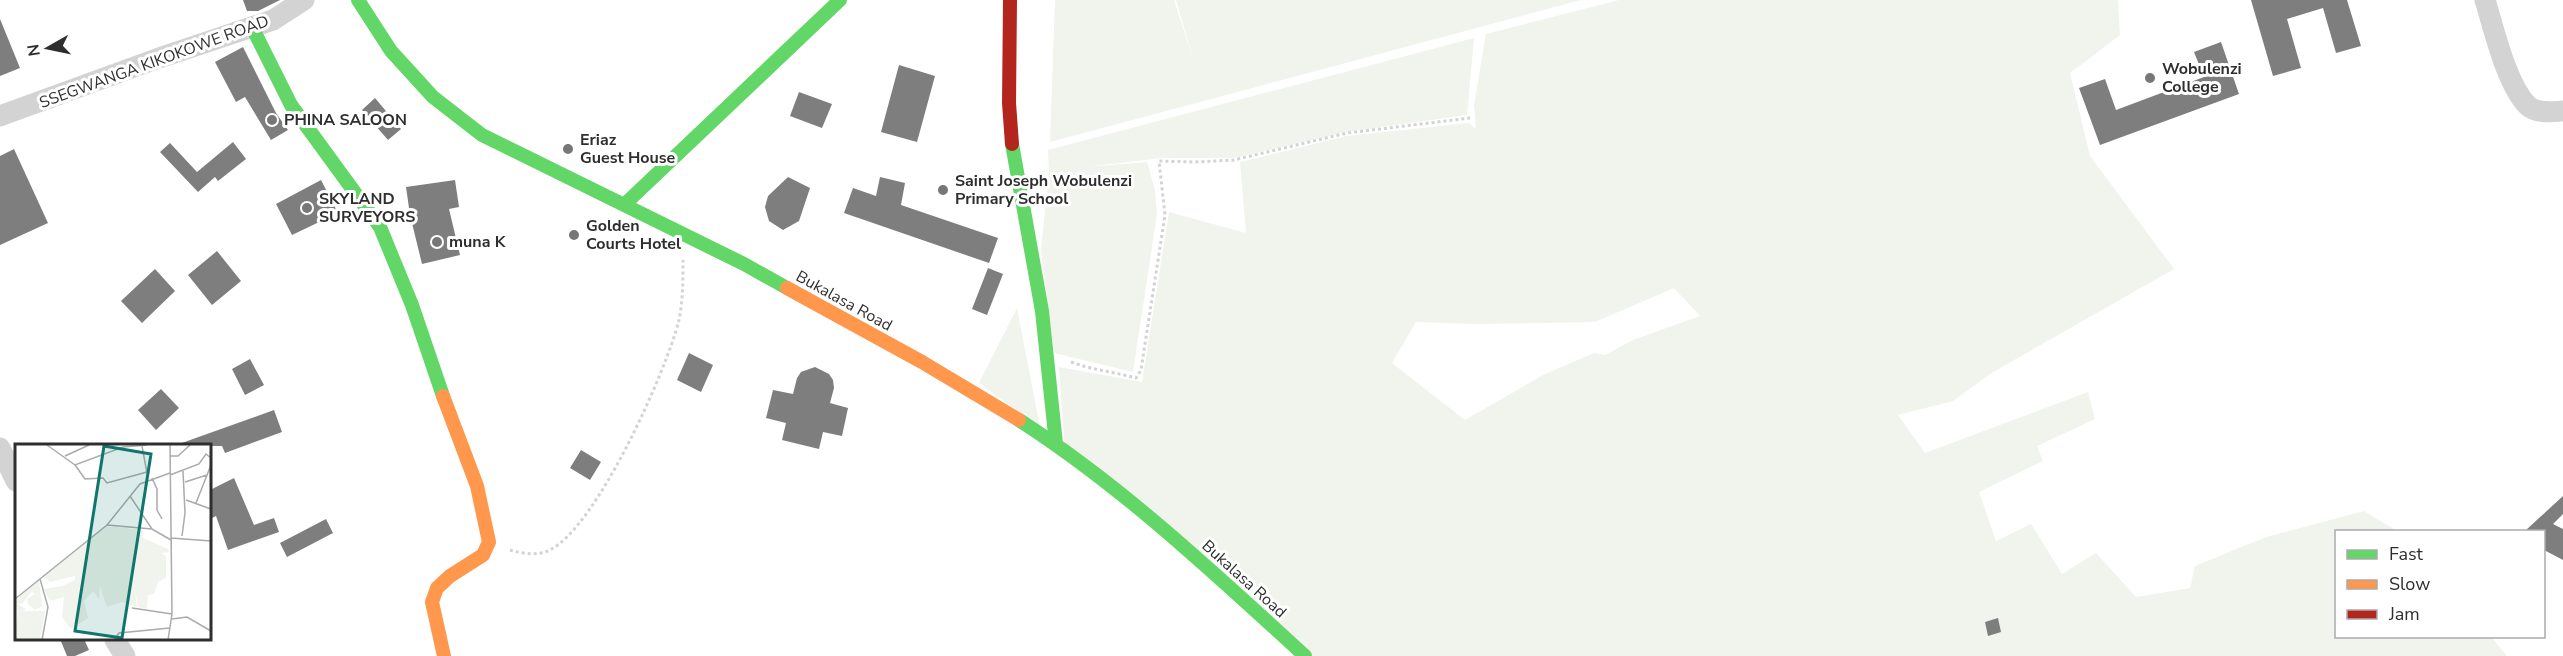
<svg xmlns="http://www.w3.org/2000/svg" width="2563" height="656" viewBox="0 0 2563 656" font-family="'Nunito Sans',sans-serif">
<style>
.green{fill:#f0f4ec;fill-rule:evenodd}
.building{fill:#7e7e7e}
.lines{fill:none;stroke-linecap:round;stroke-linejoin:round}
.path{stroke:#d3d3d3;stroke-width:3;stroke-dasharray:3 3;stroke-linecap:butt}
.street{stroke:#d3d3d3;stroke-width:21}
.fast{stroke:#63d668;stroke-width:14}
.slow{stroke:#ff974d;stroke-width:14}
.jam{stroke:#b3261e;stroke-width:14}
.poi-dot{fill:#777;stroke:#fff;stroke-width:2}
.labels{text-anchor:middle;dominant-baseline:central;stroke-width:6;stroke-linejoin:round;paint-order:stroke}
.street-label{font-size:16px;fill:#2e2e2e;stroke:#fff}
.poi-label{font-size:16px;font-weight:bold;fill:#2e2e2e;stroke:#fff;text-anchor:start}
.inset-road{fill:none;stroke:#ababab;stroke-width:1.5}
.view{fill:#0f766e;fill-opacity:0.15;stroke:#0f766e;stroke-width:3}
.inset-edge{fill:none;stroke:#2e2e2e;stroke-width:3}
</style>
<rect width="100%" height="100%" fill="#fff"/>
<path class="green" d="M1055,0h119l20,62 -18,-62h405l-531,142z
M1619,0h499l2,35 -50,38 20,83 84,113 -181,103 -40,29 -55,14 27,38 163,-61 7,27 -58,27 6,15 -64,31 17,49 35,-17 31,50 34,-21 40,44 54,-9 5,-22 71,-29 98,-26 33,20 -61,1v104l155,1 16,19h-1201l-241,-204 -6,-85 83,15 27,-170 77,21 -6,-71 106,-26 123,-13 7,6 -2,-24 12,-71zM1674,288l26,28 -67,24 -28,15 -11,-2 -49,21 -80,46 -73,-57 24,-41 58,2 121,-2z
M1474,38l-7,77 -121,17 -112,26h-72l-77,9 62,-5 8,28 2,24 -24,158 -79,-19 -13,-103 8,-79 -1,-21z
M1017,308l23,119 -61,-44z"/>
<path class="building" d="M243,0h37l-22,11h-11z
M2251,0h96l14,46 -25,7 -13,-45 -36,11 14,49 -28,8z
M0,19l20,49 -20,8z
M2221,42l18,52 -139,51 -21,-57 26,-9 11,31 88,-33 -10,-25z
M243,47l33,66 12,17 -17,10 -26,-43 -9,5 -21,-40z
M899,65l36,11 -18,66 -36,-10z
M799,92l33,12 -10,24 -32,-12z
M375,98l26,31 -13,11 -26,-30z
M233,142l13,17 -28,22 -3,-4 -17,15 -38,-40 10,-9 27,29z
M14,149l34,74 -48,22v-89z
M788,177l22,11 -11,33 -16,9 -14,-9 -4,-14 3,-11z
M880,177l25,6 -4,22 97,33 -9,25 -145,-50 9,-25 23,8z
M321,180l17,33 -46,22 -16,-31z
M455,180l4,27 -10,2 11,46 -38,9 -12,-49 -4,-28z
M217,251l24,30 -29,24 -24,-30z
M988,268l15,6 -16,41 -15,-6z
M155,269l20,22 -33,32 -21,-22z
M689,353l24,12 -12,27 -24,-12z
M250,359l14,26 -19,10 -13,-26z
M815,367l14,7 4,6 1,8 -4,15 18,5 -6,28 -19,-4 -4,17 -37,-9 4,-17 -20,-5 7,-28 20,4 4,-16 4,-6z
M161,389l18,19 -23,22 -18,-20z
M274,410l8,22 -57,21 -3,-7h-42l-1,-2z
M581,450l20,12 -11,18 -20,-12z
M234,478l20,47 20,-7 5,14 -51,18 -12,-34 -6,3v-29z
M2563,496v18l-10,10 10,5v31l-19,-10v-19h-19z
M326,519l7,14 -46,24 -7,-14z
M1998,618l3,14 -13,4 -3,-14z
M60,639h24l5,11 -14,6h-8z"/>
<g class="lines">
<path class="path" d="M1071,362c22,8 43,10 65,16l5,-8 24,-155 -6,-54 36,1 39,-2 113,-27 123,-15
M510,550c13,4 28,6 40,0 47,-24 116,-178 129,-230 4,-20 4,-40 4,-60"/>
<path class="street" d="M2485,0c9,29 21,83 42,105 9,9 25,7 36,6
M0,116l159,-58 114,-38 31,-20
M0,448l16,33
M115,640l10,16"/>
<path class="fast" d="M358,0l33,51 42,46 49,38 262,129 43,24
M252,27l39,78 89,122 32,78 31,91
M1012,144l30,167 14,133
M625,204l215,-204
M1019,420c104,67 195,153 286,236"/>
<path class="slow" d="M787,288l135,74 97,58
M443,396l34,90 12,56 -6,13 -33,21 -13,12 -5,14 12,54"/>
<path class="jam" d="M1010,0l-1,103 3,41"/>
</g>
<g class="poi-dot">
<circle cx="2150" cy="78" r="6"/>
<circle cx="272" cy="120" r="6"/>
<circle cx="568" cy="149" r="6"/>
<circle cx="943" cy="190" r="6"/>
<circle cx="307" cy="208" r="6"/>
<circle cx="574" cy="235" r="6"/>
<circle cx="437" cy="242" r="6"/>
</g>
<g class="labels">
<g class="street-label">
<text transform="translate(154 62) rotate(-20)">SSEGWANGA KIKOKOWE ROAD</text>
<text transform="translate(844 301) rotate(29)">Bukalasa Road</text>
<text transform="translate(1244 579) rotate(42)">Bukalasa Road</text>
</g>
<g class="poi-label">
<text x="2162" y="69">Wobulenzi<tspan x="2162" dy="18">College</tspan></text>
<text x="284" y="120">PHINA SALOON</text>
<text x="580" y="140">Eriaz<tspan x="580" dy="18">Guest House</tspan></text>
<text x="955" y="181">Saint Joseph Wobulenzi<tspan x="955" dy="18">Primary School</tspan></text>
<text x="319" y="199">SKYLAND<tspan x="319" dy="18">SURVEYORS</tspan></text>
<text x="586" y="226">Golden<tspan x="586" dy="18">Courts Hotel</tspan></text>
<text x="449" y="242">muna K</text>
</g>
</g>
<g transform="translate(15 444)">
<rect width="196" height="196" fill="#fff"/>
<path d="M91,82l37,4v8l25,11 1,3 -8,1 5,3v22l-8,4 -4,12 -6,1 -1,14 -9,-2 -3,-19 2,19 -15,-5 -15,5 -7,-21 -1,13 -6,-8 -9,10 4,17 -17,11 -9,-12 2,-20 -14,4 -6,-12 18,-3 13,-6v-4l-25,6 -6,-6 7,-6 3,3 -2,-3zM24,136l3,26 -7,4 -7,-6 -1,-5 8,-5 -3,-3 -10,13 -6,-1 10,6 -4,2h23l-5,29h-25l3,-29 -3,-10z" fill="#f0f4ec"/>
<path class="inset-road" d="M32,1l28,20 48,-18 24,-2M127,2l5,27M50,12l24,-11M155,12h8l12,-11M60,21l10,14 18,-1 4,5 40,-11M155,31l29,-11 7,-10 5,4M137,34l5,11v21l5,9M170,38l22,-7M115,52l22,33M171,56l25,9M181,59l15,-38M92,81l45,4 19,11M167,92l3,-23 -2,-42M156,94l40,3M25,135l8,28 -6,33M0,155l92,-74 33,-41 30,-11M117,164l40,6M157,175l15,-2 24,14M99,196l5,-7 51,-5M153,196l4,-26 -2,-169"/>
<path class="view" d="M89,2l47,8 -29,184 -47,-7z"/>
<rect width="196" height="196" class="inset-edge"/>
</g>
<rect x="2335" y="530" width="210" height="108" fill="#ffffff" stroke="#ababab" stroke-width="1.5"/>
<rect x="2347" y="550" width="30" height="9" fill="#63d668" stroke="#ababab" stroke-width="1.5"/>
<text x="2389" y="560" font-size="18" fill="#2e2e2e">Fast</text>
<rect x="2347" y="580" width="30" height="9" fill="#ff974d" stroke="#ababab" stroke-width="1.5"/>
<text x="2389" y="590" font-size="18" fill="#2e2e2e">Slow</text>
<rect x="2347" y="610" width="30" height="9" fill="#b3261e" stroke="#ababab" stroke-width="1.5"/>
<text x="2389" y="620" font-size="18" fill="#2e2e2e">Jam</text>
<g transform="translate(48 48) rotate(261)" stroke="#ffffff" stroke-width="4.5" paint-order="stroke">
<path d="M0-4.5L10 22L0 15L-10 22Z" fill="#2e2e2e"/>
<text y="-9" font-size="16" font-weight="bold" text-anchor="middle" fill="#2e2e2e">N</text>
</g>
</svg>
